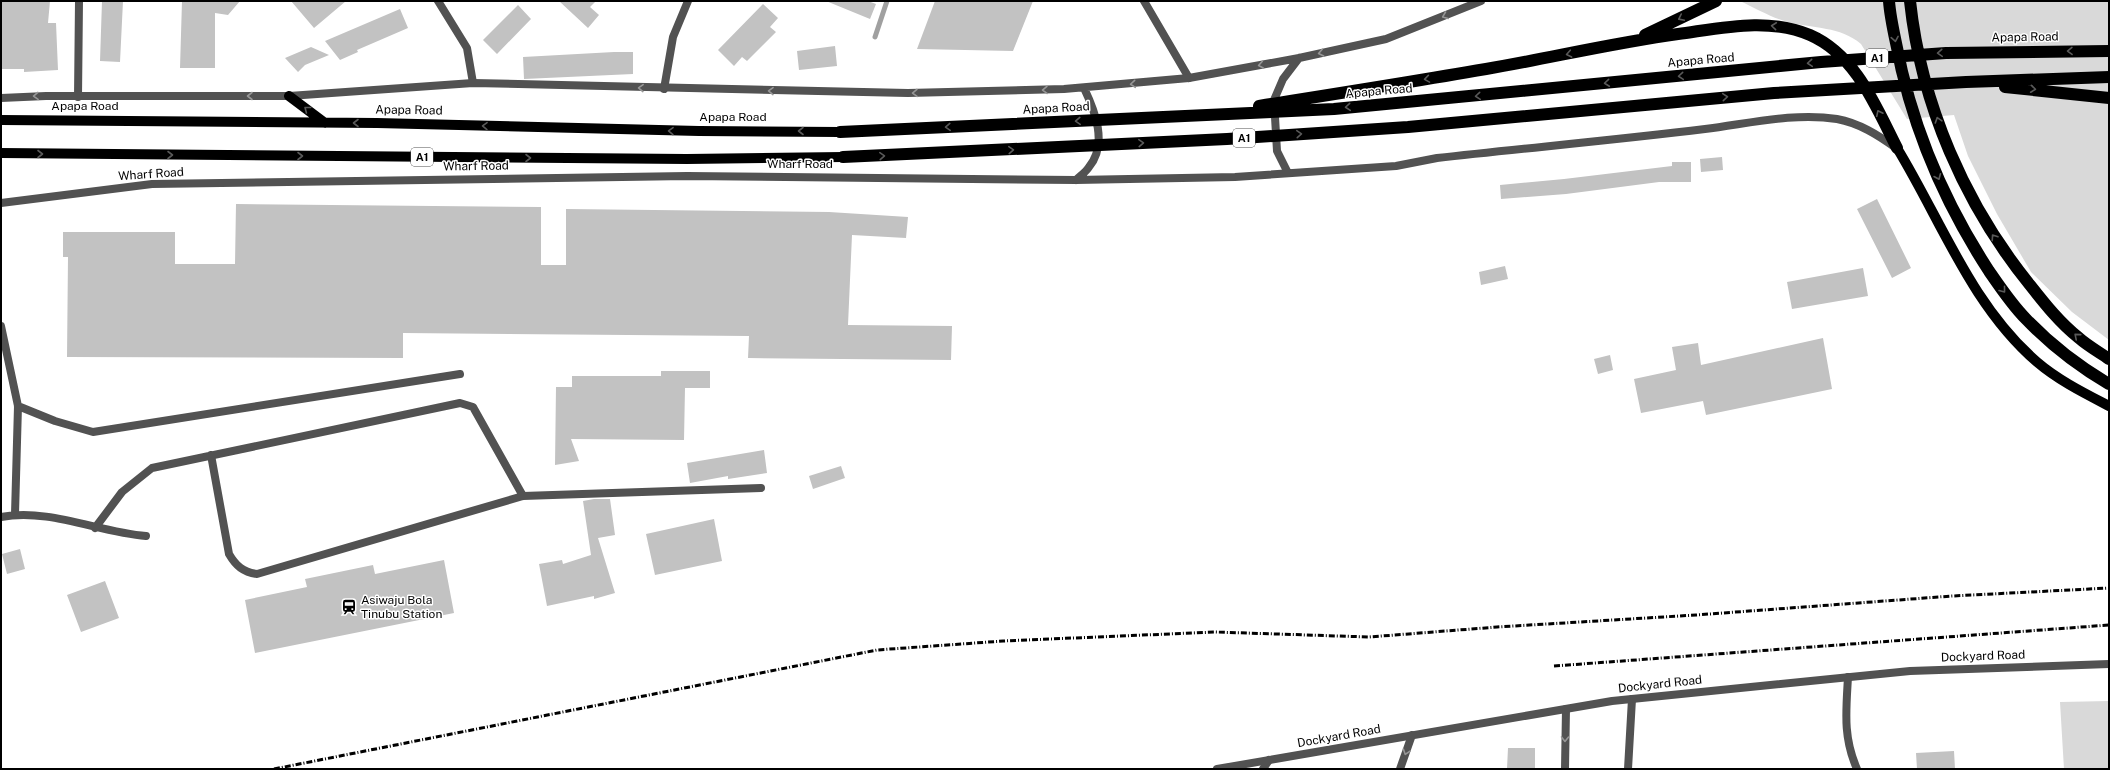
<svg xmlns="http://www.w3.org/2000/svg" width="2110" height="770" viewBox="0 0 2110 770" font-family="'Public Sans',sans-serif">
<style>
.green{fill:#d9d9d9}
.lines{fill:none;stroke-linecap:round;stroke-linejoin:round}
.stream{stroke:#a0a0a0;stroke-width:5}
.building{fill:#c2c2c2}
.service{stroke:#525252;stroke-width:8}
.minor{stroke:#525252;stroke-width:8}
.tertiary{stroke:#525252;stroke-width:8}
.primary{stroke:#000;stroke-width:10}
.motorway{stroke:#000;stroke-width:12}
.rail{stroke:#000;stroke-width:3;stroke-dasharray:6 2 1 2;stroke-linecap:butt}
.oneway{stroke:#979797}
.oneway2{stroke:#595959}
.labels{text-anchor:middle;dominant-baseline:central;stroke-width:3;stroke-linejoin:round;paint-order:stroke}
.shield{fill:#fff;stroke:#4c4c4c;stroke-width:1}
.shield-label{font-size:11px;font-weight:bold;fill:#000}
.street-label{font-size:12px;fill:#000;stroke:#fff}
.poi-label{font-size:12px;fill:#000;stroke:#fff;text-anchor:start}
</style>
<rect width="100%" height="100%" fill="#fff"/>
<path class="green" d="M1740,1h369v339l-37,-28 -41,-40 -34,-58 -29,-58 -14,-41 -47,4 -46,-75c-21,-18 -47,-15 -73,-22 -16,-4 -33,-14 -48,-21z
M2109,701v68h-45l-4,-67z"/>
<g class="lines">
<path class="stream" d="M875,37l12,-36"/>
</g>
<path class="building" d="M1,1h49l-2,22h8l2,47 -34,2v-3h-23z
M102,1h21l-3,61 -20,-1z
M182,1h58l-12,14 -13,-2v55h-35z
M291,1h55l-32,27z
M559,1h37l-6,6 9,8 -11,13z
M826,1h42l8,3 -6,15z
M935,1h98l-20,50 -96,-2z
M763,4l15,14 -8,9 6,5 -29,29 -5,-4 -8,9 -16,-16z
M518,5l13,14 -34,35 -14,-14z
M400,9l8,19 -51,22 1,2 -18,8 -15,-19z
M835,46l2,20 -38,4 -2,-19z
M311,47l18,8 -24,10 -7,7 -13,-14z
M614,52h19v22l-109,5 -1,-22z
M1722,157l1,13 -22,2 -1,-13z
M1672,162h19v20h-32l-93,12 -65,5 -1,-14 64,-6 108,-13z
M1877,199l34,69 -19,10 -35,-69z
M236,204l305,3v58h25v-56l263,3 79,5 -2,21 -54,-3 -4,90 104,1 -1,34 -203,-2 1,-22 -346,-3v25l-336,-1 1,-100h-5v-25h112v32h60z
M1505,266l3,13 -27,6 -2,-13z
M1863,268l5,28 -76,13 -5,-27z
M1823,338l9,51 -126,26 -3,-14 -62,12 -7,-34 42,-9 -4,-23 26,-4 3,22z
M1610,355l3,15 -15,4 -4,-15z
M661,371h49v17h-25l-1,52 -113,-1 8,22 -24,4 1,-78h16v-11h89z
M764,450l3,23 -39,6v-3l-38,7 -3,-20z
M841,466l4,12 -32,11 -4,-13z
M594,499h16l5,36 -17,3 17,55 -21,6v-3l-47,10 -8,-42 23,-4 1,4 28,-9 -8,-54z
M714,519l8,42 -67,14 -9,-41z
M20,549l5,20 -18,5 -5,-20z
M444,560l10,53 -199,40 -10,-53 62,-13 -2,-8 68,-14 2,9z
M105,581l14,37 -38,14 -14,-37z
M1508,748h27v21h-28z
M1954,751l1,18h-38l-1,-16z"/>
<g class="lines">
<path class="service" d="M1144,1l45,77
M78,97l1,-96
M1,326l17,80 -3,108
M18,406l37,15 38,11 367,-58
M211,455l18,99c7,12 14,18 28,20l266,-78 238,-8
M1,517c48,-9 97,15 145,19
M95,528l27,-36 30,-24 308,-65 13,4 50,89
M1848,677c-2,35 -5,60 9,92
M1263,769l6,-9
M1400,769l12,-34
M1565,769l1,-60
M1628,769l4,-70"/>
<path class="minor" d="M438,1l29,47 6,35
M664,89l9,-52 15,-36
M1217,769l395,-68 298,-30 199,-7"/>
<path class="tertiary" d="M1,98l45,-2h243l184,-13 435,10 156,-4 125,-11 110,-20 87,-19 95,-38
M1288,173l-11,-22 -3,-51 9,-21 16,-21
M1076,180c4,-4 10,-8 13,-13 19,-23 6,-56 -5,-79
M1,203l151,-19 535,-8 389,4 159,-3 161,-11 41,-8c89,-10 178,-18 268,-29 42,-5 89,-17 132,-10 22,4 41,16 59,29"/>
<path class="primary" d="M289,96l36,27
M1,120l376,3 322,8 141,1
M1897,148c44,72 74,157 140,214 21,18 47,31 72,44
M1,153l686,6 156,-2"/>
<path class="motorway" d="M1889,1c1,14 4,28 7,42 15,81 48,159 93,228 11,16 23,34 37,48 25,26 52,47 83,65
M1910,1c11,103 55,204 120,284 15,19 30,38 49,53 9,8 20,14 30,21
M1645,35l71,-34
M2005,87l104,11
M1259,106c76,-12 152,-24 227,-37 64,-11 127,-26 192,-35 44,-6 90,-17 132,1 46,20 66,72 87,113
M840,132l494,-23 487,-47 125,-9 163,-2
M843,157l384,-18 181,-12 366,-34 192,-11 143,-5"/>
<path class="rail" d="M1554,666l555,-41
M274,769l603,-119 126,-9 212,-9 154,5 128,-10 199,-12 256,-19 157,-8"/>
</g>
<defs><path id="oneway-chevron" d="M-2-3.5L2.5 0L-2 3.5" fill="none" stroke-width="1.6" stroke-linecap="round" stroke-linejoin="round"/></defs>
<g class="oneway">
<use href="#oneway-chevron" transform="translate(1445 16) rotate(158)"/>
<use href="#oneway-chevron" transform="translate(1321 53) rotate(168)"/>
<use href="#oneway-chevron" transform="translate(1261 65) rotate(170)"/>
<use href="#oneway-chevron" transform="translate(1133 84) rotate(175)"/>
<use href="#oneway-chevron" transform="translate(641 88) rotate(-178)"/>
<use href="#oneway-chevron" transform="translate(1045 90) rotate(179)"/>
<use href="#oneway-chevron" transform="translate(771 91) rotate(-179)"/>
<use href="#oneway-chevron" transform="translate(915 93) rotate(179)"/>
<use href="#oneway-chevron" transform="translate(36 96) rotate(178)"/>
<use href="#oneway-chevron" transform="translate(250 96) rotate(180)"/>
<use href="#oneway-chevron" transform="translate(1565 739) rotate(91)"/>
<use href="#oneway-chevron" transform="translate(1406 752) rotate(109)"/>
</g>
<g class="oneway2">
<use href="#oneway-chevron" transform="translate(1681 18) rotate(154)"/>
<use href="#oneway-chevron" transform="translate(1774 26) rotate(-174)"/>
<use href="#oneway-chevron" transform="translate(1895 39) rotate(80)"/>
<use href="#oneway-chevron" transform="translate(2070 51) rotate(179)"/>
<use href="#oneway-chevron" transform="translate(1940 53) rotate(176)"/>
<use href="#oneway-chevron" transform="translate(1569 54) rotate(169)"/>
<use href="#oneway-chevron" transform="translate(1810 63) rotate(175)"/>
<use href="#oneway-chevron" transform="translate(1681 76) rotate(175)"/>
<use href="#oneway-chevron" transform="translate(1427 79) rotate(171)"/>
<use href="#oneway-chevron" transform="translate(1607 83) rotate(174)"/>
<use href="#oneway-chevron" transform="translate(2033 89) rotate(6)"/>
<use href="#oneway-chevron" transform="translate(1478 96) rotate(175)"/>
<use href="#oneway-chevron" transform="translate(1725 97) rotate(-5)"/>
<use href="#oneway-chevron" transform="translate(1348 107) rotate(175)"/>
<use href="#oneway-chevron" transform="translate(307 109) rotate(-142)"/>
<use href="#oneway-chevron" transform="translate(1879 113) rotate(-116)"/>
<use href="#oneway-chevron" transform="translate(1938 120) rotate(-108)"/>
<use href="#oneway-chevron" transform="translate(1078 121) rotate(177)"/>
<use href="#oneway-chevron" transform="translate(356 123) rotate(180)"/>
<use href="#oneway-chevron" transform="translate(485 126) rotate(-179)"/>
<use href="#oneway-chevron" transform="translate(948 127) rotate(177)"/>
<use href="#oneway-chevron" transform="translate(671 131) rotate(-179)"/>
<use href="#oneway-chevron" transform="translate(801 131) rotate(-180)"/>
<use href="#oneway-chevron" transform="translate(1299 134) rotate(-4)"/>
<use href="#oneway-chevron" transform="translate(1141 143) rotate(-3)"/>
<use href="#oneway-chevron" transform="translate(1011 150) rotate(-3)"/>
<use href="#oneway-chevron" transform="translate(40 154)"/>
<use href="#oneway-chevron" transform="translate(170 155)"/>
<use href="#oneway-chevron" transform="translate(300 156)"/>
<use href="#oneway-chevron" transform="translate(882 156) rotate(-3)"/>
<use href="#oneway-chevron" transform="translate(528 158)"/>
<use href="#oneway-chevron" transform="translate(1938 177) rotate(67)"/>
<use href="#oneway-chevron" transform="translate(1994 237) rotate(-124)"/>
<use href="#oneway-chevron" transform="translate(2003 290) rotate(52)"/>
<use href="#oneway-chevron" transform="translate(2077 336) rotate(-139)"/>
</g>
<defs>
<g id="station-bare" transform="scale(1.2)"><path d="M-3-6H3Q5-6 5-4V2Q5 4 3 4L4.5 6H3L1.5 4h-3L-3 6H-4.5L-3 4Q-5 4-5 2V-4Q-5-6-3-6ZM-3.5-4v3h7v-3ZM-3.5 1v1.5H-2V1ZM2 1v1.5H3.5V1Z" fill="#000" stroke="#fff" stroke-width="2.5" paint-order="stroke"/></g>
</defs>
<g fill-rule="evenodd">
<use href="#station-bare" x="349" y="607"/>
</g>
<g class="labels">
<g class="shield">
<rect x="1866" y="49" width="22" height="18" rx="3"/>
<rect x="1233" y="129" width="22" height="18" rx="3"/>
<rect x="411" y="148" width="22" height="18" rx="3"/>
</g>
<g class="shield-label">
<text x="1877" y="58">A1</text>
<text x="1244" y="138">A1</text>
<text x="422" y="157">A1</text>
</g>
<g class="street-label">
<text transform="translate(2025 37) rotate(-1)">Apapa Road</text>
<text transform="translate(1701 60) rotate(-5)">Apapa Road</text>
<text transform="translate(1379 91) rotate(-5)">Apapa Road</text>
<text x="85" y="106">Apapa Road</text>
<text transform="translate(1056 108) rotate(-3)">Apapa Road</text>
<text transform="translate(409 110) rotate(1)">Apapa Road</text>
<text x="733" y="117">Apapa Road</text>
<text x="800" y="164">Wharf Road</text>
<text transform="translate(476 166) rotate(-1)">Wharf Road</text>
<text transform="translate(151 174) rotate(-4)">Wharf Road</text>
<text transform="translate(1983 656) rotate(-2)">Dockyard Road</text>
<text transform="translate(1660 684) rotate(-6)">Dockyard Road</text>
<text transform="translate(1339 736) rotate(-10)">Dockyard Road</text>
</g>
<g class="poi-label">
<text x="361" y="600">Asiwaju Bola<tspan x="361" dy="14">Tinubu Station</tspan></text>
</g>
</g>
<rect width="2110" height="770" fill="none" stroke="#000000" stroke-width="4"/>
</svg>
